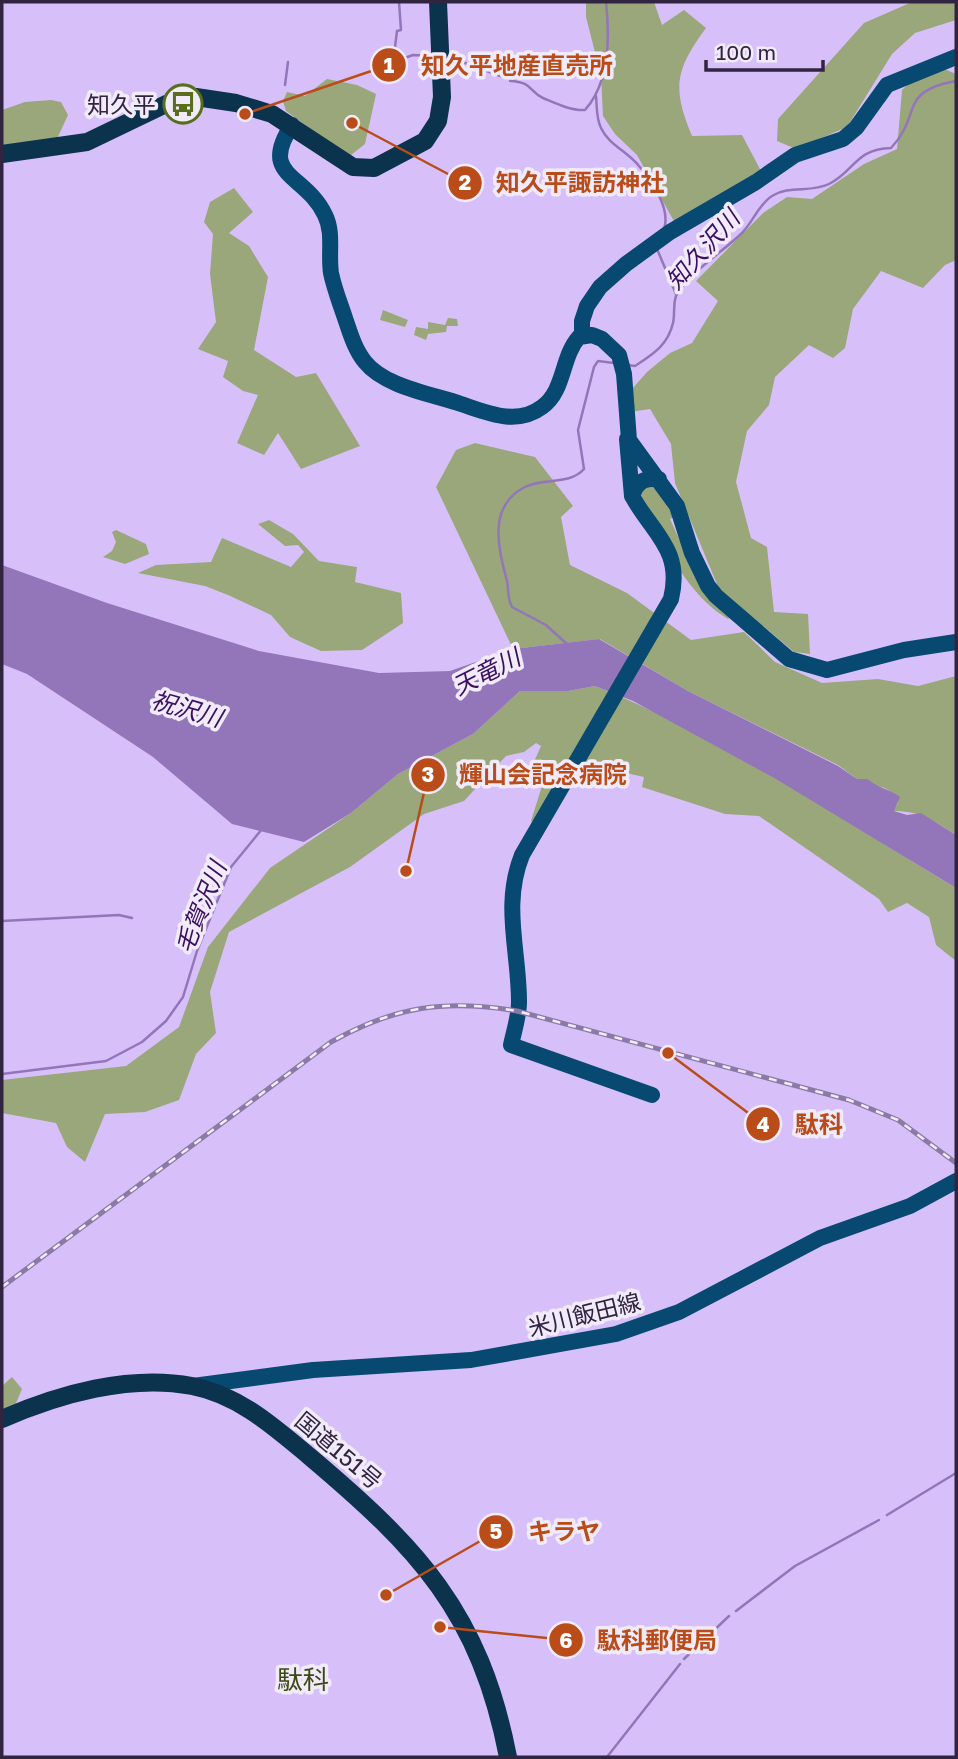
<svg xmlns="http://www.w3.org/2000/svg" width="958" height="1759" viewBox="0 0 958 1759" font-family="'Golos Text','Noto Sans JP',sans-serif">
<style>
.green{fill:#99a77a}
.water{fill:#9376ba}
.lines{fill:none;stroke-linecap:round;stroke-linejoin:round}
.stream{stroke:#9376ba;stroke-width:2.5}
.major{stroke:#074970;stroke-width:16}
.highway{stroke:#0c334d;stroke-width:18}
.rail-casing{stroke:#8c7aa6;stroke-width:5}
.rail{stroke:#f0eaf9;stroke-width:2.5;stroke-dasharray:8;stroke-linecap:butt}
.labels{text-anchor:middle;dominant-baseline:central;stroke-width:7;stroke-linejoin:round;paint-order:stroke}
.poi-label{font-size:23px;fill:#302440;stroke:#f0eaf9;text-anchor:end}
.street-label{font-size:23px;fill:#302440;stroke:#f0eaf9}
.water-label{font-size:24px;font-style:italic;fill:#3a0e61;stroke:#f0eaf9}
.quarter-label{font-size:26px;fill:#3b4912;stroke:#f0eaf9}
.leader{fill:none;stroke:#ba4c19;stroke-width:2.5}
.callout-dot{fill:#ba4c19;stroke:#f0eaf9;stroke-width:2.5}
.mark-label{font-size:21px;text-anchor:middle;font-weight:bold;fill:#fff}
.callout-label{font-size:24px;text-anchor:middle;font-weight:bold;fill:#ba4c19;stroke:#f0eaf9;stroke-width:7;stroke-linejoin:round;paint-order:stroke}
</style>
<rect width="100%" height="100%" fill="#d7c0fa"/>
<path class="green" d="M586,2h68l8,23 22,-15 22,18c-31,42 -34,60 -14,108l50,-1 19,36 -86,52 -38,-68 -22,-21 -12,-18 -2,-40 -15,-59z
M912,2h44v18l-41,13 -23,21 -45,73 -51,22 -19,-8 1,-22 86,-96z
M942,68l14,6v186l-11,5 -22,23 -42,-17 -28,38 -8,39 -12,10 -24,-13 -34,32 -6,28 -22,26 -11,51 15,56 16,9 7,65 34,2 2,40 -16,-2 -75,-63 -44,-106 -4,-39 -21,-35 -20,3 2,-23 15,-17 23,-19 22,-10 26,-42 -22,-20 67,-68 24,-16 25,2 52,-35 33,-15 5,-59 15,-14z
M327,79l30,6 19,9 -11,50 -14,11 -7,-1 -58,-43 -3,-10 4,-9 18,4z
M51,100l10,2 7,13 -12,26 -54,7v-38l23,-8z
M234,188l19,24 -24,21 20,13 19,31 -14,73 42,27 20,-4 44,73 -59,23 -23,-36 -14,22 -27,-12 21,-48 -15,-4 -20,-14 5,-16 -30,-12 18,-27 -6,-48 3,-40 -9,-12 6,-20z
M383,310l25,10 -3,7 -25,-7z
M448,318l9,1 1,7h-11l-1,6 -18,2 -2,6 -12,-5 2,-8 12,2v-7l17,3z
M475,443l60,14 38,49 -12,11 9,48 57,28 64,47 53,-8 31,30 47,21 56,-4 40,7 38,-10v159c-23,-15 -35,-24 -63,-24l5,-8c-5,-11 -11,-16 -23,-17l-7,-7h-11l-19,-14 -150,-74 -88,-52 -87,10 -77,-162 20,-37z
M657,484l19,32 -6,3 10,22h3l47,76 -2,2c-44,-26 -66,-81 -90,-124l5,-9z
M269,520l24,14 26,27 38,6 -2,15 46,11 2,30 -41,27 -41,1 -31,-14 -19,-22 -43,-20 -23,-9 -67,-13 18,-8 55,-3 11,-24 69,29 13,-15 -6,-7 -13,1 -27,-22z
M116,530l30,14 3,10 -24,10 -22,-7 9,-6 4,-9 -4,-10z
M595,686c128,51 244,132 361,202v73l-20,-16 -7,-28 -22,-14 -19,9 -9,-13 -120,-83 -34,-2 -83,-27 2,-10 -62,-14 -48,60 -3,-2 11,-35 -9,-22 8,-18 -5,-3 -12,9 -18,4 -42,45 -40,13 -74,53 -121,65 -19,60 6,41 -20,21 -17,46 -34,12 -40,2 -20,48 -18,-15 -11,-24 -54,-10v-33l124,-14 53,-39 29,-80 62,-79 81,-55 47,-39 75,-40 47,-43h48z
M12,1377l10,12 -8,19 -12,4v-26z"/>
<path class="water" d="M2,565l105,38 152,48 120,22 71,-2 63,-22 86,-10 89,52 150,75 19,13h11c9,9 22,10 32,18l-6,14 13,4 14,-2 35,22v53l-180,-109 -143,-78 -38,-15 -27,5h-48l-47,43 -75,40 -47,39 -47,29 -72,-18 -79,-67 -126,-83 -25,-10z"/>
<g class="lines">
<path class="stream" d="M399,2l2,28 -4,1 -3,24 5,5 14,-5 22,1
M448,60h9l46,17
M510,81c23,1 18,10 33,17 12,5 28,13 42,12 25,-28 25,-72 21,-108
M285,85l3,-23
M596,96c1,10 0,22 5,32 7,16 27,24 38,38 13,15 32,43 25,63
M657,249l19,45
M628,365l7,1c18,-12 33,-21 38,-43 2,-8 0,-19 3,-27 10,-21 49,-46 66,-63 11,-11 17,-29 30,-37 17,-11 39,-3 57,-12 26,-13 26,-35 62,-36 32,-34 6,-56 65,-67
M568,645l-22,-20 -34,-18c-5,-9 -3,-16 -5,-26 -8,-31 -20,-73 16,-93 18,-11 46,-2 61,-19l-6,-39 16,-63 4,-6 16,2
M2,921l117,-6 13,3
M178,928l25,7
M2,1074l104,-13 36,-19 24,-21 17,-24 14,-46 34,-84 31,-38
M887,1515l69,-42
M736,1611l59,-45 84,-46
M684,1659l45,-43
M607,1757l73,-93"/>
<path class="major" d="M292,125c-34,52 13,48 33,90 9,18 3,38 6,58 3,15 9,30 14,45 5,15 10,32 20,44 20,25 67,32 96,42 27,9 56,22 81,3 23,-16 19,-50 37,-70l13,-2 10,4 17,16 5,19 5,66 48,66 15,47 16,33 8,10 73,63 38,11 77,-20 52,-8
M582,335v-14l5,-15 13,-19 26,-23 44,-32 86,-50 39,-27 48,-16 13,-11 31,-43 69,-28
M627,439l5,57
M652,1095l-141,-50c3,-14 8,-29 8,-43 0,-52 -17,-97 3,-147l149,-256c12,-49 -18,-65 -39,-103 5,-15 12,-18 27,-17
M193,1386l120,-16 158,-10 145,-26 63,-22 141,-74 90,-32 46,-25"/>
<path class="highway" d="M2,154l85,-12 79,-38 30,-7 40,6 36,11 81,53 21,1 51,-27 13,-20 4,-24 -4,-95
M2,1419c57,-25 128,-45 190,-33 47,9 82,41 117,70 109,92 171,156 199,301"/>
<g class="rail-casing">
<path id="rail" d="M2,1287l329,-245c64,-36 115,-43 186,-31l332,89 49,20 58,43"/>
</g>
<use href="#rail" class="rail"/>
</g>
<defs>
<g id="bus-ring" transform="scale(2.0125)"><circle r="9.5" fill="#f0eaf9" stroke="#596e1c" stroke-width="1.5"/><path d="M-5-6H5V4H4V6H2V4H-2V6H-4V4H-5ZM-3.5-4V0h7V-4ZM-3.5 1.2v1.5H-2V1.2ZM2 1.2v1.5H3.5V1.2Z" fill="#596e1c"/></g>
</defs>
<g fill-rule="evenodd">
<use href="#bus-ring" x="183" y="104"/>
</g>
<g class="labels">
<g class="poi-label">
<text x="156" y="104">知久平</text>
</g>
<g class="street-label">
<text transform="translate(584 1314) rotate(-14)">米川飯田線</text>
<text transform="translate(339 1450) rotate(40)">国道151号</text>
</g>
<g class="water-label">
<text transform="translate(702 249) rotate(-48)">知久沢川</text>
<text transform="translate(486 671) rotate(-27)">天竜川</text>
<text transform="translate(187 708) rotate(16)">祝沢川</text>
<text transform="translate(200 907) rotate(-68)">毛賀沢川</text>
</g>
<g class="quarter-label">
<text x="303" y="1679">駄科</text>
</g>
</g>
<path class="leader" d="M245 114L389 65M352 123L465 183M406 871L428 775M668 1053L763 1124M386 1595L496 1532M440 1627L566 1640"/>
<g class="callout-dot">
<circle cx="245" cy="114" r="7"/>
<circle cx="352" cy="123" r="7"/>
<circle cx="406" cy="871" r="7"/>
<circle cx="668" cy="1053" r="7"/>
<circle cx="386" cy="1595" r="7"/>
<circle cx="440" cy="1627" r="7"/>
<circle cx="389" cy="65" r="18"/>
<circle cx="465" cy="183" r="18"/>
<circle cx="428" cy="775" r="18"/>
<circle cx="763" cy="1124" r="18"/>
<circle cx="496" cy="1532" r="18"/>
<circle cx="566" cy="1640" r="18"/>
</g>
<g class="mark-label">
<text x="389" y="73">1</text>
<text x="465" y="190">2</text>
<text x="428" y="782">3</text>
<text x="763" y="1132">4</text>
<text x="496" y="1539">5</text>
<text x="566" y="1648">6</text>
</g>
<g class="callout-label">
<text x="517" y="74">知久平地産直売所</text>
<text x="580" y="191">知久平諏訪神社</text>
<text x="543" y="783">輝山会記念病院</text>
<text x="819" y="1133">駄科</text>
<text x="564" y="1540">キラヤ</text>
<text x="657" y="1649">駄科郵便局</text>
</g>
<rect width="958" height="1759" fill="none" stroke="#302440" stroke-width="7"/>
<path d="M706 60v10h117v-10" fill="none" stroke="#302440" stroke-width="3.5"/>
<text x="716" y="60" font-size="21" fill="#302440" stroke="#f0eaf9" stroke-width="5" paint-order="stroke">100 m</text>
</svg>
